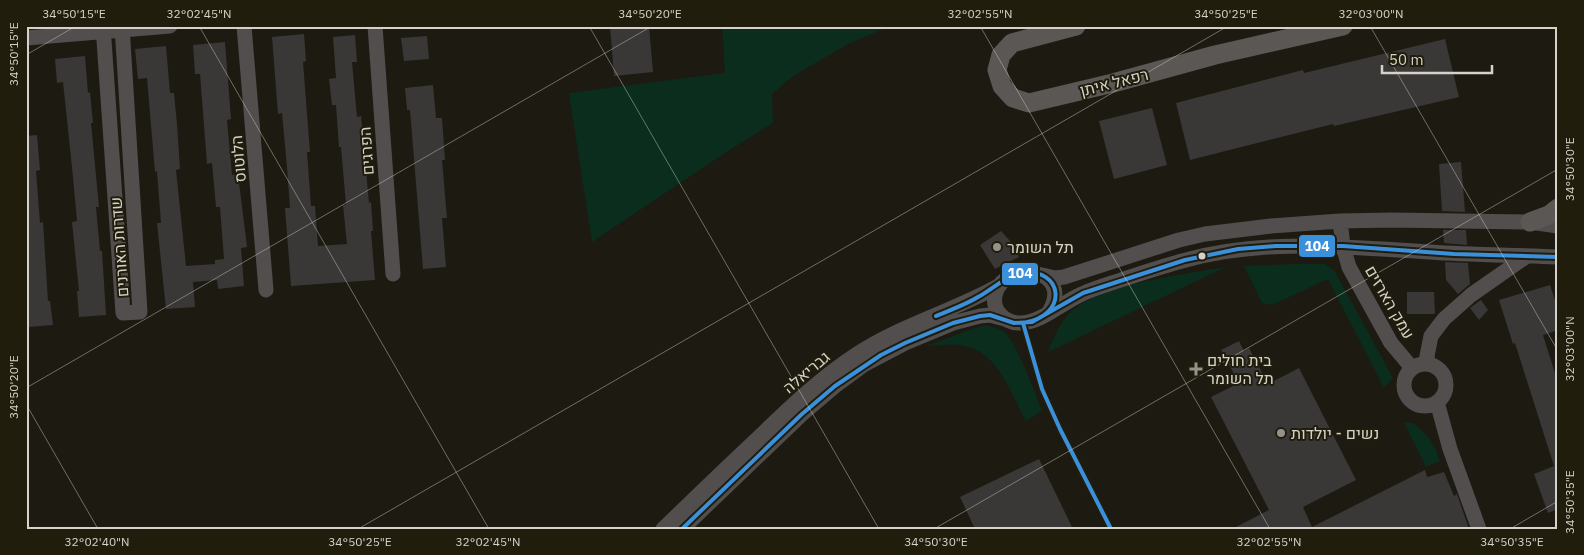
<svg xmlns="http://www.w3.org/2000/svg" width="1584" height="555" viewBox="0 0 1584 555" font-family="'IBM Plex Sans',Heebo,sans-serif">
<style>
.green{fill:#0a2d1d}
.building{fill:#3a3737}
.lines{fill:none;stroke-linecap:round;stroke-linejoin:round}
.minor{stroke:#524e4e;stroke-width:15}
.major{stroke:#5b5755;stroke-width:19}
.bus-1-casing{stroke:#211d0d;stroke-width:8}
.bus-1{stroke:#3a90db;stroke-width:4}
.ticks{fill:none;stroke:#d5d3c9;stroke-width:1;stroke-opacity:0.45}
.poi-dot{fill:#959289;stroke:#211d0d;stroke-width:2}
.bus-dot{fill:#d5d3c9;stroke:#211d0d;stroke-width:2}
.labels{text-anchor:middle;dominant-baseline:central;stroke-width:4;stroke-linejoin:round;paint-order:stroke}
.street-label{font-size:16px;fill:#d5d3c9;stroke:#211d0d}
.poi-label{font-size:16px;fill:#d5d3c9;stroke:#211d0d;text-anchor:start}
.line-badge{stroke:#211d0d;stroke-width:2}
.badge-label{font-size:14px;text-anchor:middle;font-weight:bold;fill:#fff}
.neatline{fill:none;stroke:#d5d3c9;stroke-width:2}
.ticks-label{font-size:12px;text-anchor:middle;fill:#d5d3c9}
</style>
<rect width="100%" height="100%" fill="#1d1a12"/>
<path class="green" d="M722,26h169l-41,17 -57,33 -21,18 1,29 -45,28 -136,91 -23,-149 156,-20z
M1293,264h32l9,6 59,108 -9,10 -56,-109 -56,26 -10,-2 -18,-37z
M1226,267l-178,85c5,-12 9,-24 18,-35 26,-32 120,-43 160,-50z
M985,325c7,2 14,3 19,7 13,11 31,61 38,79l-16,10c-14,-25 -26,-63 -54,-73 -12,-5 -33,-3 -46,-2l46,-17z
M1404,423h9c15,12 21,19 27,38l-14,6z"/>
<path class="building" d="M610,26h39l4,46 -39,4z
M304,34l2,27 -3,1 7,90h-3l4,54h4l3,40 29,-2 -4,-39h3l-5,-58h-2l-3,-42h-4l-3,-26 7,-1 -3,-41 22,-2 2,27h-5l5,55 4,-1 8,87 2,-1 2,29h-2l4,49 -84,6 -6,-78h5l-3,-41 -5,-54 -4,1 -6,-77z
M427,36l2,23 -25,2 -3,-23z
M1445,39l14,58 -125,29 -1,-2 -143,36 -14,-57 127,-33 1,3z
M225,42l6,77 -4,1 5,55 6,-1 9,73 -6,1 3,38 -26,3 -1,-9 -24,2 2,25 -29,2 -9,-86h4l-4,-52 -2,1 -8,-94 -9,1 -3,-30 31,-3 4,47h4l3,31 3,45 -4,1 10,96 29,-2v-4l9,-1 -4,-52h-4l-4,-44 -5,1 -7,-90h-5l-2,-29z
M85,56l3,37 2,-1 3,31h-2l8,84h-3l4,44h2l4,64 -27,2 -2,-26h2l-7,-69 5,-1 -5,-54 -9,-85 -6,1 -2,-24z
M433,85l3,33h6l3,42h-3l5,58h-5l4,49 -23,2 -13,-159h-3l-2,-22z
M1152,108l15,57 -53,14 -15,-58z
M37,135l3,35 -4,1 4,52 3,-1 5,79h2l3,24 -25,2 -2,-14v-177z
M1461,162l4,50 -23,-1 -3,-47z
M1443,230h23l1,15 -23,-2z
M1001,231l9,10 9,16 -24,12 -15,-24z
M1445,262l23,1 2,21 -12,10 -12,-14z
M1550,285l8,24v21l-15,5 15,48v126l-10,4 -14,-39 20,-8 -39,-123 -2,1 -14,-44z
M1407,292h27l1,22h-28z
M1481,300l7,10 -9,10 -9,-12z
M1239,341l5,10 5,-3 19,36 31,-16 57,112 -53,27 9,20 113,-57 2,7 17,-5 10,24 3,-2 12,35h-237l37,-19 -58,-113 28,-14 -18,-33z
M1039,459l34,70h-98l-15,-32z"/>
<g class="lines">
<path class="minor" d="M103,26l20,287 17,-1 -18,-286
M244,26l22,264
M375,26l18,248
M26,38l144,-12
M1340,221l3,25 6,21 42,76 21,25
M1042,275l13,3 9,-1 115,-37 26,-6 66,-8 69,-5 52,-1 138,2 28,4
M1049,312c26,-44 -43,-52 -53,-20 -6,17 8,32 26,31 20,-1 41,-21 60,-29 11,-5 24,-9 36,-13 21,-7 42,-14 64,-20 81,-23 165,-14 248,-9 42,3 85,3 128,5
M1428,364l-1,-8 4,-20 13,-17 27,-24 56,-39
M1404 385a21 21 0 1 1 42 0a21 21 0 1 1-42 0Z
M1437,402l13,47 29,80
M663,529c31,-30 62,-60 93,-89 32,-31 64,-62 101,-86 44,-29 97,-43 143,-69
M682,529l120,-115 33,-28 30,-22 40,-21 48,-20 27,-7 10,-1 15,4"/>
<path class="major" d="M1076,26l-64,17 -11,12 -4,15 5,16 11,12 16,5 84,-20 102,-28 128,-29
M1530,222l19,-7 9,-7"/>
<g class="bus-1-casing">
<path id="bus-1" d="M936,316c14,-6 29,-11 42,-19 15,-8 27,-21 44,-24 41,-6 48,43 1,50
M1023,323l19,66 18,40 51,100
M682,529l120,-115 33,-28 46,-31 24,-12 48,-20 27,-7 10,-1 24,8 18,-1 51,-29 102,-33 53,-11 37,-3h68l111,8 104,3"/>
</g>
<use href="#bus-1" class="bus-1"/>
</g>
<path class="ticks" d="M199,26l290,503M589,26l290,503M980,26l290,503M1370,26l188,325M26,55l50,-29M26,388l626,-362M26,404l72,125M358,529l870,-503M934,529l624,-360M1510,529l48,-28"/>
<g class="poi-dot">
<circle cx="997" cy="247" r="5"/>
<path d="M1193.5 361.5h5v5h5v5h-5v5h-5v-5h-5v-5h5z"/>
<circle cx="1281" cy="433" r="5"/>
</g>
<circle class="bus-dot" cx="1202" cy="256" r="4.5"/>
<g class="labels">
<g class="street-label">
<text transform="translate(1114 82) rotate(-14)">רפאל איתן</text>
<text transform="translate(366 151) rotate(-94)">הפרגים</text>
<text transform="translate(238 159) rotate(-95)">הלוטוס</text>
<text transform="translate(119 247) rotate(-94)">שדרות האורנים</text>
<text transform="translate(1390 302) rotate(60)">עמק הארזים</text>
<text transform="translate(806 372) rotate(-40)">גבריאלה</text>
</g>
<g class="poi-label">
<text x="1007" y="247">תל השומר</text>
<text x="1207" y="360">בית חולים<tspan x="1207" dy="18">תל השומר</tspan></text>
<text x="1291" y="433">נשים - יולדות</text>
</g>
</g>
<g class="line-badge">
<rect x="1298" y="234" width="38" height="24" rx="5" fill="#3a90db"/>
<rect x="1001" y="262" width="38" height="24" rx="5" fill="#3a90db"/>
</g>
<g class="badge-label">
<text x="1317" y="251">104</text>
<text x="1020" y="278">104</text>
</g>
<rect width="1584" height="555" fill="none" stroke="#211d0d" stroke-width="55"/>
<path d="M1382 65v8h110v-8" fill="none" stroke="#d5d3c9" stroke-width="2.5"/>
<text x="1389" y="65" font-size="15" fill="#d5d3c9" stroke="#211d0d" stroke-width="4" paint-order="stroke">50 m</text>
<rect x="28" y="28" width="1528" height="500" class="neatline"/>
<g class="ticks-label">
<text x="74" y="18">34°50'15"E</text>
<text x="199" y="18">32°02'45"N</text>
<text x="650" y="18">34°50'20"E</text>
<text x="980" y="18">32°02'55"N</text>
<text x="1226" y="18">34°50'25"E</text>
<text x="1371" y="18">32°03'00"N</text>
<text transform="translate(14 54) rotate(-90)" y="4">34°50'15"E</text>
<text transform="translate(1570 169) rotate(-90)" y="4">34°50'30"E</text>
<text transform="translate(1570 349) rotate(-90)" y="4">32°03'00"N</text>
<text transform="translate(14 387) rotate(-90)" y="4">34°50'20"E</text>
<text transform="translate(1570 502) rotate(-90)" y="4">34°50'35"E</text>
<text x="97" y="546">32°02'40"N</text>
<text x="360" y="546">34°50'25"E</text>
<text x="488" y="546">32°02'45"N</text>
<text x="936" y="546">34°50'30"E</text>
<text x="1269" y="546">32°02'55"N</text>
<text x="1512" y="546">34°50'35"E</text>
</g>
</svg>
